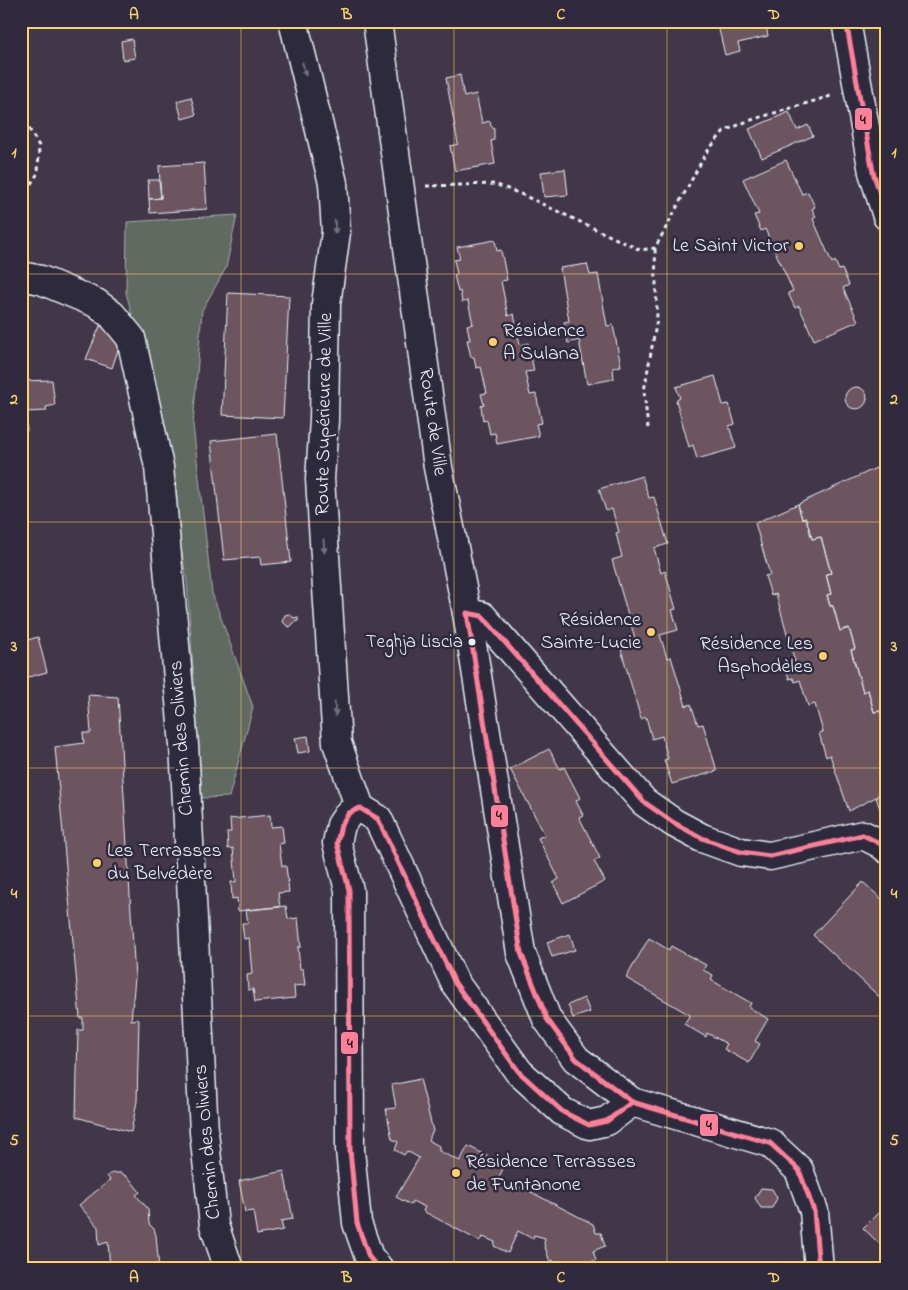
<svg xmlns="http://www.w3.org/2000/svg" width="908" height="1290" viewBox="0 0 908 1290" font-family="'Indie Flower',sans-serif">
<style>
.green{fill:#616b60;stroke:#a4aeac}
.building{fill:#6d5561;stroke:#e8f1f8}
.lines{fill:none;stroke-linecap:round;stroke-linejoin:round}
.street-casing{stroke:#e8f1f8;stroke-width:31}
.secondary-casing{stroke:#e8f1f8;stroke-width:31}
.path{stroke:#e8f1f8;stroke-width:3;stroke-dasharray:4 4;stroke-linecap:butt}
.street{stroke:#2f2a3d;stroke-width:28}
.secondary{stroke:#2f2a3d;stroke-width:28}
.bus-1-casing{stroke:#2f2a3d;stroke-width:9}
.bus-1{stroke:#ff8098;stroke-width:5}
.oneway{fill:#70707e}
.grid{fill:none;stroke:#ffd166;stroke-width:1;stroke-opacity:0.55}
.poi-dot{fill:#ffd166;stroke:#2f2a3d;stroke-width:2}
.bus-dot{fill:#e8f1f8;stroke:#2f2a3d;stroke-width:2}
.labels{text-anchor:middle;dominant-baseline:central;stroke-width:5;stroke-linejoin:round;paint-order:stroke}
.bus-label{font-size:19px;fill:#e8f1f8;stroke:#2f2a3d;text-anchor:end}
.poi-label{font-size:20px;fill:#e8f1f8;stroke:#2f2a3d;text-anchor:end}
.street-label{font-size:20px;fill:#e8f1f8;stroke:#2f2a3d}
.line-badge{stroke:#2f2a3d;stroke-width:2}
.pale-badge-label{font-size:14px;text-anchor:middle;font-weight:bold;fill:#111}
.neatline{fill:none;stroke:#ffd166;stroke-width:2}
.grid-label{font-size:16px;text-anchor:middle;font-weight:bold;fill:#ffd166}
</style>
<rect width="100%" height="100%" fill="#423748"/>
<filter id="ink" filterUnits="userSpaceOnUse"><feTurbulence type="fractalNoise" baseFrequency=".02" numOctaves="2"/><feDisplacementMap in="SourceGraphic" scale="10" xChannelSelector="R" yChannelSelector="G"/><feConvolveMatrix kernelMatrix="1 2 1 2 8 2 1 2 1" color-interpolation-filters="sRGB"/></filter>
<g filter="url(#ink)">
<path class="green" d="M237,215l-11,53 -24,42 -9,115 19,168 41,114 -24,90 -27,1 -15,-216 -35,-197 -26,-92 1,-71z"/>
<path class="building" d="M717,21h48l3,15 -30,7 2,8 -15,4z
M132,39l3,19 -12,2 -2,-19z
M460,75l4,22 12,-3 6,29 8,-2 1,5 3,3v11l-3,1 4,23 -40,7 -5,-25 8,-2 -12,-66z
M191,97l5,18 -14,4 -5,-18z
M789,112l8,18 11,-5 5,11 -51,22 -13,-29z
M786,160l16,34 6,-2 7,15 -3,2 4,8 -3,2 19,44 3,-2 4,9 3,-1 4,9 3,7 -6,3 15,33 -44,19 -15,-34 -4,2 -7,-15 5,-2 -28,-62 -4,2 -7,-16 5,-1 -16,-35z
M204,163l3,46 -57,4 -1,-14 12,-1 -2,-32z
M565,169l3,26 -24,2 -3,-25z
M148,180h11l2,18 -12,1z
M495,240l2,11 4,-1 6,30 -6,1 7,35 6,-2 6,31 8,-2 6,28 -9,1 5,23 6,-1 6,29 -6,1 3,12 -42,8 -2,-11 -5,1 -3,-14 -4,1 -2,-15 3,-1 -3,-11 6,-1 -6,-26 -5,1 -2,-11h-3l-4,-17h3l-3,-15 6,-1 -5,-23 -6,1 -2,-11 -2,1 -4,-17 3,-1 -3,-14 6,-1 -3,-12z
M587,264l3,11 8,-1 9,52 6,-1 8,41 -8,1 1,12 -27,5 -8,-44 -11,3 -4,-21 5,-1 -9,-53z
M228,293l61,3 -6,122 -61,-3z
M100,326l15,6 7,6 -10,30 -26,-9z
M715,376l8,29 6,-1 6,20 -6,2 7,22 -39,11 -4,-14 -4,2 -13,-47 4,-2 -4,-11z
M21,378l1,3 30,-1 3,25 -9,2 1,4 -22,1 2,19h-6z
M845 398a11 11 0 1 1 22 0a11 11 0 1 1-22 0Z
M277,434l14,128 -30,3 -1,-8 -36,3 -13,-119z
M887,463v270l-7,-22 -6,1 -6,-22 -5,2 -12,-42 4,-1 -6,-21 -9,3 -7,-25h-3l-3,-11 4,-1 -5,-20 5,-1 -10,-36 -9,2 -6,-21 -4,1 -4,-15z
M642,476l7,22 5,-1 14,47 -14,4 7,25 4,-2 11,38 -4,1 6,20 -18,5 7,23 4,-1 15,49 5,-2 7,21 5,-1 14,47 -45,13 -8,-24 4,-1 -6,-23 -10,3 -6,-22 -5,2 -21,-73 16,-4 -24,-82 10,-3 -6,-24 3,-1 -7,-23 -6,2 -7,-22z
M798,504l4,15 4,-1 6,21 9,-2 10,36 -5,1 5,20 -4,1 3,11h3l7,25 9,-3 6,21 -4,1 12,42 5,-2 6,22 6,-1 7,22v5l-5,1 5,18v30l-11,10 -27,14 -19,-56 -4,2 -7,-24 4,-1 -8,-28 -7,2 -8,-26 -5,2 -2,-4 -4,1 -3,-11 4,-1 -1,-4 6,-1 -19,-68 -5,1 -6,-19 5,-1 -15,-52z
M289,614l5,4 4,-1v4l-3,1 -5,5 -3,-1 -5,-5 3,-6z
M38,637l9,35 -26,7v-37z
M88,695l30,2 17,281 -4,42 8,-1 -2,82 -6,31 -55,-15 2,-87h5v-12h-3l-25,-271 29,-4 -1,-10h8z
M308,736l2,15 -12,2 -3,-15z
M549,749l11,20 4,-2 16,31 -4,3 7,14 -4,2 21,41 -6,3 11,20 -42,22 -10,-20 6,-4 -21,-41 7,-3 -35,-66z
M887,787v43l-11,-33z
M270,815l1,12 11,-1 2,17 -5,1 3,22h4l3,26 -11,1 2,14 -42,4 -1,-13 -5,1 -1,-17h5l-3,-34 -5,1 -1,-17h4l-1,-13z
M863,882l24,22v100l-74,-69z
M286,906l2,13 10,-1 3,29h-3l2,22h3l2,16 -11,1 1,12 -40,4 -2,-13 -5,1 -1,-15 5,-1 -3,-36 -5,1 -2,-16h6l-2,-13z
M570,934l5,16 -23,7 -5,-15z
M649,938l20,12 2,-4 35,19 -3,5 10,5 -2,5 40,23 -2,4 19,12 -13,22 5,3 -11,19 -25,-14 3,-5 -20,-11 -1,4 -22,-13 6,-9 -64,-37z
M584,998l6,14 -17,6 -5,-13z
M420,1079l13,52 -5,9 11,6v5l21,10 8,-15 37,19 -8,16 21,11 3,-5 72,37 3,9h5l4,13 -12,5 3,9 -7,3 3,6h-36l-3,-9 -3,2 -6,-18 1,-6 -11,-3 -1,4 -15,-8 -10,22 -14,-7 1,-4 -12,-5 -4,4 -56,-30 2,-4 -13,-6 -1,4 -15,-8 23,-39 -12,-7 -3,4 -9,-5 3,-8 -6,-3 -6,-30 10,-1 -4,-23z
M284,1171l9,48 -12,2 2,9 -26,5 -4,-24 -8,1 -6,-31z
M113,1173h8l8,5 11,14 -4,3 12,14 1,15 5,5 2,6 3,34h-49l-2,-27 -9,3 -1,-18 -19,-22 31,-25 -3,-4z
M761,1188l11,1 5,9 -5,10h-11l-6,-10z
M887,1204v47l-24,-23z"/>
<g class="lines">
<g class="street-casing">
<path id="street" d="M293,21l40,162 3,49 -10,72 -2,116 -4,59 17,264 23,65
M846,21l27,151 14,44
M21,276l20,4 55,23 16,12 19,23 28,129 25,278 20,387 10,93 15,44
M467,613l15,3 162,186 30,21 28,15 39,14 29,4 93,-21 18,9 6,5"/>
</g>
<g class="secondary-casing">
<path id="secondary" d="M377,21l61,446 29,146 54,340 26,66 29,40 56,43 138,41 29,27 15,41 5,58
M379,1269l-10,-12 -12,-34 -7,-73 -1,-260 -12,-47 4,-18 8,-12 11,-5 18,11 77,164 64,89 44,40 26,13 18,-4 25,-19"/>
</g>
<path class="path" d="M21,115l18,31 -1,27 -17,26
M426,186l69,-2 28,11 117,55 15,-2 51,-95 18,-22 24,-10 86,-26
M648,428l-4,-37 13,-72 -2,-71"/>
<use href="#street" class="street"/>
<use href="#secondary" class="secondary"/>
<g class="bus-1-casing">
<path id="bus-1" d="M846,21l27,151 14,43
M467,613l54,340 26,66 29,40 56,43 138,41 29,27 15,41 5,58
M467,613l15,3 162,186 30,21 28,15 39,14 29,4 93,-21 18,9 6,5
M379,1269l-10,-12 -12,-34 -7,-73 -1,-260 -12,-47 4,-18 8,-12 11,-5 18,11 77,164 64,89 44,40 26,13 18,-4 25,-19"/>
</g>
<use href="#bus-1" class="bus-1"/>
</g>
<defs><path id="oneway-solid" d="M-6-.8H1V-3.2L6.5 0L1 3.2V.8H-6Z" transform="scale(1.25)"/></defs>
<g class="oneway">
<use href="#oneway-solid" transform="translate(304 69) rotate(76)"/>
<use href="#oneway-solid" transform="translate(335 227) rotate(89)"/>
<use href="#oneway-solid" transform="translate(324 546) rotate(86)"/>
<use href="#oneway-solid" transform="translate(335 709) rotate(87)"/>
</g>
</g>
<path class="grid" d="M241,21v1248M454,21v1248M667,21v1248M21,274h866M21,522h866M21,768h866M21,1016h866"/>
<g class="poi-dot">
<circle cx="799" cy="246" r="5"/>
<circle cx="493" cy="342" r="5"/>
<circle cx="651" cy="632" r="5"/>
<circle cx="823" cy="656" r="5"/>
<circle cx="97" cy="863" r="5"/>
<circle cx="456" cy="1173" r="5"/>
</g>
<circle class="bus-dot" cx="472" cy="642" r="4.5"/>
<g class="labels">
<g class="bus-label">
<text x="463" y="642">Teghja Liscia</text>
</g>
<g class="poi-label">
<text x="789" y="246">Le Saint Victor</text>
<text x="503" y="331" text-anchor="start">Résidence<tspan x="503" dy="23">A Sulana</tspan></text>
<text x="641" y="620">Résidence<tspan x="641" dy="23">Sainte-Lucie</tspan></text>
<text x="813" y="644">Résidence Les<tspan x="813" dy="23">Asphodèles</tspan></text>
<text x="107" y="851" text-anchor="start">Les Terrasses<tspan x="107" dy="23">du Belvédère</tspan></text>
<text x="466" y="1162" text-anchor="start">Résidence Terrasses<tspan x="466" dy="23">de Funtanone</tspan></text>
</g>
<g class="street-label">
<text transform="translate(325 414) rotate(-89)">Route Supérieure de Ville</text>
<text transform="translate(432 422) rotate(82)">Route de Ville</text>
<text transform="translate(182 738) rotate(-94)">Chemin des Oliviers</text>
<text transform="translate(208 1142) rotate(-95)">Chemin des Oliviers</text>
</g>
</g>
<g class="line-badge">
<rect x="854" y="107" width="19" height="24" rx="5" fill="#ff8098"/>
<rect x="490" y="804" width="19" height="24" rx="5" fill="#ff8098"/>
<rect x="340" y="1031" width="19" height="24" rx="5" fill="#ff8098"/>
<rect x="699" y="1113" width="20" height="24" rx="5" fill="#ff8098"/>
</g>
<g class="pale-badge-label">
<text x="863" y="124">4</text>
<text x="499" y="820">4</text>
<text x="350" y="1048">4</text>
<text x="709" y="1130">4</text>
</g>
<rect width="908" height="1290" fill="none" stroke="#2f2a3d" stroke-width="55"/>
<rect x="28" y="28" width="852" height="1234" class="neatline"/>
<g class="grid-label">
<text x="134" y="19">A</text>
<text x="347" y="19">B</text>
<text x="561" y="19">C</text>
<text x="774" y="19">D</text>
<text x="14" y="157">1</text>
<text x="894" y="157">1</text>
<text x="14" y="404">2</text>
<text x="894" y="404">2</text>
<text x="14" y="651">3</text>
<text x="894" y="651">3</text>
<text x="14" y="898">4</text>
<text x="894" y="898">4</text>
<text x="14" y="1145">5</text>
<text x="894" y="1145">5</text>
<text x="134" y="1282">A</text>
<text x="347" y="1282">B</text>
<text x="561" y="1282">C</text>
<text x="774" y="1282">D</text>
</g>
</svg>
